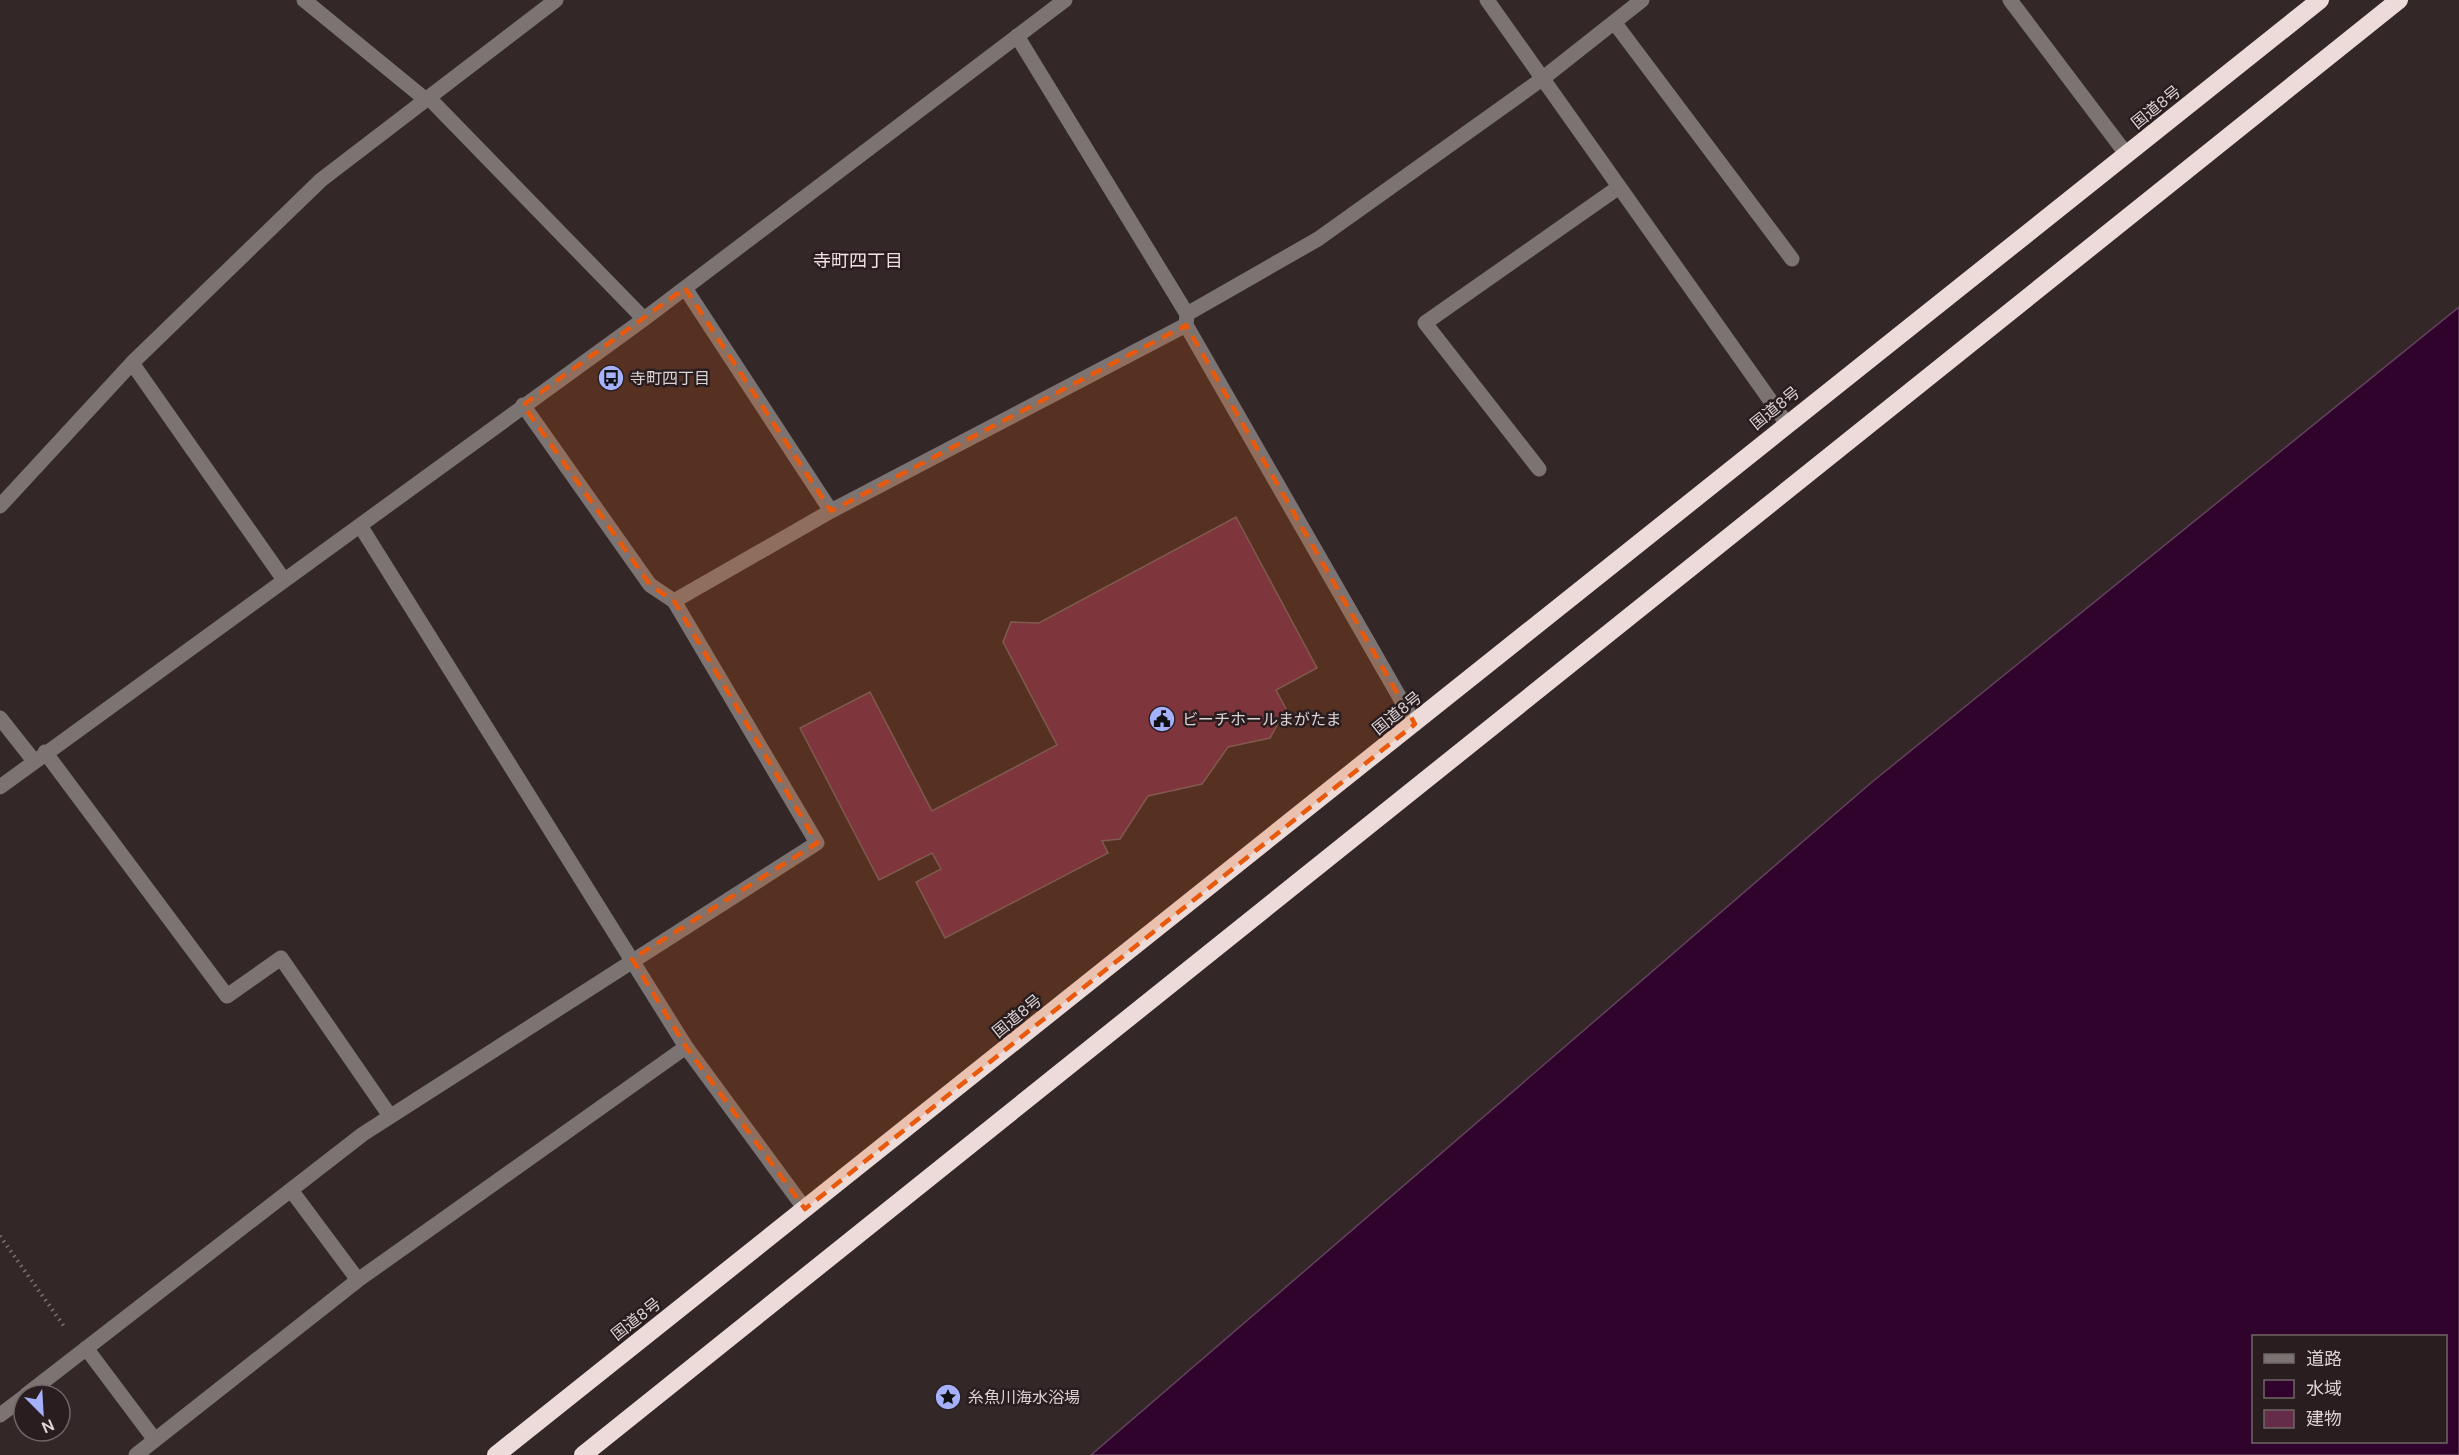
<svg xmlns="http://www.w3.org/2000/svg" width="2459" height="1455" viewBox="0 0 2459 1455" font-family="'DM Sans','Noto Sans JP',sans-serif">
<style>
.water{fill:#2f032b;stroke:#63415e;stroke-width:1.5;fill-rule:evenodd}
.building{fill:#642c48;stroke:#675a5f;stroke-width:1.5}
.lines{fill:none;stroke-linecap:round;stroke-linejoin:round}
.path{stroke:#7c7273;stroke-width:4;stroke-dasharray:1.5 4.5;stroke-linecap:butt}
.minor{stroke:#7b7473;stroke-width:15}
.highway{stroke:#ecdbd9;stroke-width:18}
.marked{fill:#e8590c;fill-opacity:0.2;stroke:#e8590c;stroke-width:4.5;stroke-dasharray:12 8;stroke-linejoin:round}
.labels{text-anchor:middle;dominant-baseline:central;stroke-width:5;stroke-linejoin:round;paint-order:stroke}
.street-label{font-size:16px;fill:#dbd3d4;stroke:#291d1f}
.poi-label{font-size:16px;fill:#dbd3d4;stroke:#291d1f;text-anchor:start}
.neighbourhood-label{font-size:18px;fill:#f0e0e2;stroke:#291d1f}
</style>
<rect width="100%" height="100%" fill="#332728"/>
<path class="water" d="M2459,307v1148h-1368l781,-673zM2254,1336h192v106h-192z"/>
<path class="building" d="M1236,517l81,151 -41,22 10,19 -16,29 -42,9 -26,37 -54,12 -28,43 -18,2 6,12 -163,85 -29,-56 25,-13 -9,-16 -53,27 -79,-152 70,-36 62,119 125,-66 -54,-103 8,-20 28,1z"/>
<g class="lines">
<path class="path" d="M0,1236l66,93"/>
<path class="minor" d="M304,0l121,99
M1487,0l300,424
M2010,0l117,155
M1614,22l178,237
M1017,36l170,278
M428,97l216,222
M685,288l146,223
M132,363l152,217
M523,405l127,180 24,16
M1539,469l-114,-146 194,-136
M0,506l132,-143 189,-183 235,-180
M361,527l325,520 119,162
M0,718l34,43
M1415,724l-229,-399 1,-11 131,-75 224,-160 100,-79
M45,752l182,244 54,-38 109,158
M0,787l644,-468 421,-319
M291,1190l67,90
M86,1348l69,92
M26,1395l337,-261 454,-291 -143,-242 157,-90 355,-186
M0,1415l24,-18
M136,1455l222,-175 328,-233"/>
<path class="highway" d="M496,1455l1824,-1455
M583,1455l1816,-1455"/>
</g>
<path class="marked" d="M685,288l146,223 355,-186 229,399 -610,485 -119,-162 -54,-88 185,-116 -143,-242 -24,-16 -127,-180z"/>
<defs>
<g id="bus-disc" transform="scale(1.35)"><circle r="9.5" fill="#a6b1fc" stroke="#291d1f"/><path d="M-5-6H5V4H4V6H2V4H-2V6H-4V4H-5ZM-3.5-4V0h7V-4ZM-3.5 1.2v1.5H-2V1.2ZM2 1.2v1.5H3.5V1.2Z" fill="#111"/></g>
<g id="civic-disc" transform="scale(1.35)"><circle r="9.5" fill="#a6b1fc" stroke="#291d1f"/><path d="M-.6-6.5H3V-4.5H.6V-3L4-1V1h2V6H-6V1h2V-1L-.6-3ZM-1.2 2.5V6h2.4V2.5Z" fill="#111"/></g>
<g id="sight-disc" transform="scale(1.35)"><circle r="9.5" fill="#a6b1fc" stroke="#291d1f"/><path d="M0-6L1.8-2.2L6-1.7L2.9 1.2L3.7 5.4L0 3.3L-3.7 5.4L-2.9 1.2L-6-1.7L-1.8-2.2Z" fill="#111"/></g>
</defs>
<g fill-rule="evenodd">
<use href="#bus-disc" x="611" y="378"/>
<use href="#civic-disc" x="1162" y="719"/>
<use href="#sight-disc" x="948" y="1397"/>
</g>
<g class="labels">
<g class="street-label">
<text transform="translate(2156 107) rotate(-39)">国道8号</text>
<text transform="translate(1775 408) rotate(-39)">国道8号</text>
<text transform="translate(1397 713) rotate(-39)">国道8号</text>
<text transform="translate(1017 1016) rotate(-39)">国道8号</text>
<text transform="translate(636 1319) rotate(-38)">国道8号</text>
</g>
<g class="poi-label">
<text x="630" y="378">寺町四丁目</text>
<text x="1182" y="719">ビーチホールまがたま</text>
<text x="968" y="1397">糸魚川海水浴場</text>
</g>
<g class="neighbourhood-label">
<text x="858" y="261">寺町四丁目</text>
</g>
</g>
<rect x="2252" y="1335" width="195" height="108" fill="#291d1f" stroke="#706667" stroke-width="1.5"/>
<rect x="2264" y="1354" width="30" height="9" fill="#7b7473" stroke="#706667" stroke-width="1.5"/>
<text x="2306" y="1365" font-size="18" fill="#dbd3d4">道路</text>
<rect x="2264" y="1380" width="30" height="18" fill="#2f032b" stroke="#706667" stroke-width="1.5"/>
<text x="2306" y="1395" font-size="18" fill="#dbd3d4">水域</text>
<rect x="2264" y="1410" width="30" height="18" fill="#642c48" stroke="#706667" stroke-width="1.5"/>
<text x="2306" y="1425" font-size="18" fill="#dbd3d4">建物</text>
<g transform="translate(42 1413) rotate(156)"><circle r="28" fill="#291d1f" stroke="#706667" stroke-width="1.5"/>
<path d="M0-4.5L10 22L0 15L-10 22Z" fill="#a6b1fc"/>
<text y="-9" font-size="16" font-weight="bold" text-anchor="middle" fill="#dbd3d4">N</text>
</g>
</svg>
